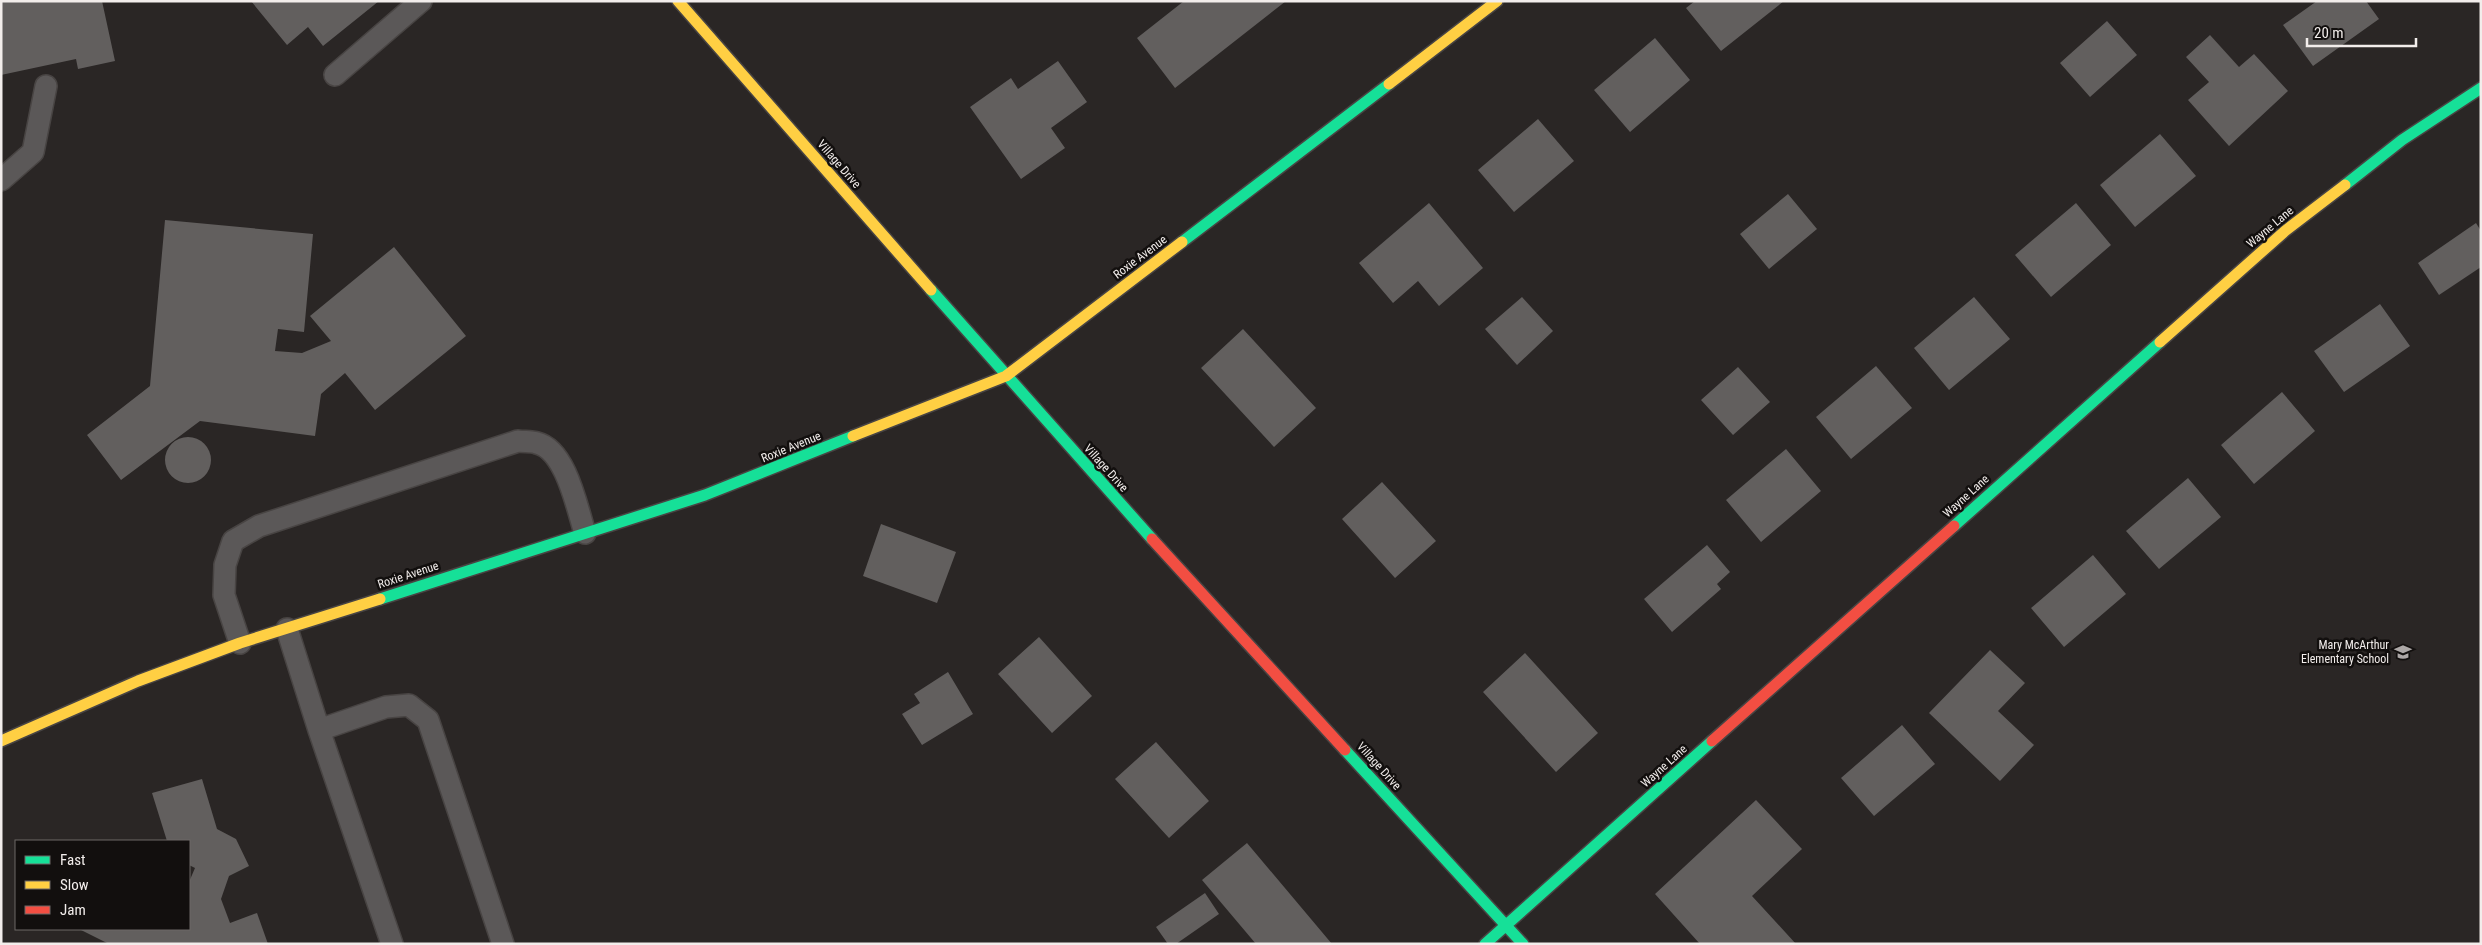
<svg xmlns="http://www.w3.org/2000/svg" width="2482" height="945" viewBox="0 0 2482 945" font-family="'Roboto Condensed',sans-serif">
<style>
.building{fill:#625f5e}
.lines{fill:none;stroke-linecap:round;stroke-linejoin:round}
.lane-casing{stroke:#484443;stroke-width:24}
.fast-casing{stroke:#484443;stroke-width:14}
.slow-casing{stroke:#484443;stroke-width:14}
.jam-casing{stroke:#484443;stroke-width:14}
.lane{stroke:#5b5858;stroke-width:21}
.fast{stroke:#16e098;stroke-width:11}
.slow{stroke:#ffcf43;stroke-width:11}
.jam{stroke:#f24e42;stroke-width:11}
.labels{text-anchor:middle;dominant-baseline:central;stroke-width:5;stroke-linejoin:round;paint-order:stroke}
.street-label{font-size:12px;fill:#f2edeb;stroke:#120f0e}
.poi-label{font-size:12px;fill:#f2edeb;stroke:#120f0e;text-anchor:end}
</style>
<rect width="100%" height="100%" fill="#2a2625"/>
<path class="building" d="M1,1h101l13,60 -37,8 -2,-10 -75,16z
M251,1h128l-56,45 -15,-19 -21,18z
M1184,1h102l-111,87 -38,-50z
M1695,1h89l-63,50 -35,-43z
M2317,1h49l13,18 -66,47 -30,-41z
M2107,21l30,34 -47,42 -30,-34z
M2210,35l29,32 15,-13 34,37 -59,55 -41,-46 21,-18 -23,-25z
M1655,38l35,42 -60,52 -36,-42z
M1058,61l29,41 -36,26 14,20 -44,31 -51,-72 41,-29 7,11z
M1538,119l36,42 -60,51 -36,-42z
M2160,134l36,42 -61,51 -35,-42z
M1788,194l29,35 -48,40 -29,-35z
M1429,203l54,65 -44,38 -21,-25 -25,22 -34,-40z
M2076,203l35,42 -60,52 -36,-42z
M165,220l148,14 -9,98 -26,-3 -3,22 27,2 29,-12 -21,-25 84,-69 72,89 -91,74 -30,-37 -24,21 -6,42 -115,-15 -79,59 -34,-45 63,-49z
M2476,223l5,8v36l-42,28 -21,-32z
M1522,297l31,34 -36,34 -32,-36z
M1974,297l36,42 -61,51 -35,-42z
M2380,304l30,42 -66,46 -30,-41z
M1243,329l73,79 -42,39 -73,-79z
M1876,366l36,42 -61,51 -35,-42z
M1738,367l32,35 -37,33 -32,-35z
M2282,392l33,39 -61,53 -33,-39z
M165 460a23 23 0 1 1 46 0a23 23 0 1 1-46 0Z
M1786,449l35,42 -60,51 -35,-42z
M2188,478l33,39 -62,52 -33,-38z
M1382,482l54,59 -41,37 -53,-59z
M881,524l75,28 -19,51 -74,-27z
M1707,545l23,27 -13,12 4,5 -49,43 -28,-33z
M2093,555l33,39 -62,53 -33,-39z
M1039,637l53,59 -40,37 -54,-59z
M1990,650l35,33 -27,28 36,34 -34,36 -71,-68z
M1525,653l73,80 -42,39 -73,-80z
M948,672l25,42 -51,31 -20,-31 18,-11 -6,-9z
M1902,725l33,39 -61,52 -33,-38z
M1156,742l53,59 -40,37 -54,-59z
M202,779l15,50 19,10 13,27 -20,10 -8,23 9,24 27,-10 11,31h-159l-30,-15h110v-47l6,-14 -6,-3v-24h-22l-15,-48z
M1756,800l46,49 -50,47 44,48h-96l-45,-50z
M1247,843l85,101h-76l-54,-64z
M1205,893l14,21 -43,30h-8l-12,-17z"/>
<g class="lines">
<g class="lane-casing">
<path id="lane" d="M335,75l86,-74
M1,180l32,-28 13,-66
M287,629l32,101 73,214
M240,643l-16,-48 1,-30 8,-24 26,-15 259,-85c6,1 13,0 19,2 29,7 40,65 48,90
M319,730l67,-23 23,-2 19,15 75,224"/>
</g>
<g class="fast-casing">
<path id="fast" d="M2345,185l57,-45 79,-52
M1182,242l207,-158
M931,290l221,249
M1954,526l206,-184
M380,599l325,-104 148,-59
M1345,750l178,194
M1485,944l227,-203"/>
</g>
<g class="slow-casing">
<path id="slow" d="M678,1l253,289
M1389,84l108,-83
M2160,342l125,-111 60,-46
M853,436l153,-60 176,-134
M1,741l137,-60 102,-38 140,-44"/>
</g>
<g class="jam-casing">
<path id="jam" d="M1152,539l193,211
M1712,741l242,-215"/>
</g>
<use href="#lane" class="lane"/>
<use href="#fast" class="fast"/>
<use href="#slow" class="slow"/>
<use href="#jam" class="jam"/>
</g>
<defs>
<g id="school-bare" transform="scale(1.35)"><path d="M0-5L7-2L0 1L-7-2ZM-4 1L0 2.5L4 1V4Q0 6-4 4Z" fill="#aca7a6" stroke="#120f0e" stroke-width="2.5" paint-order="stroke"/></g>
</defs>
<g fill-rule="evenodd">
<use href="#school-bare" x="2403" y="652"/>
</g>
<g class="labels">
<g class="street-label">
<text transform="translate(839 164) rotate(49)">Village Drive</text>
<text transform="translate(2270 227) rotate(-40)">Wayne Lane</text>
<text transform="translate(1140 257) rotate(-37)">Roxie Avenue</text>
<text transform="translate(791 447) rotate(-22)">Roxie Avenue</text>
<text transform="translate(1106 468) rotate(48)">Village Drive</text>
<text transform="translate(1966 496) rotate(-42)">Wayne Lane</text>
<text transform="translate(408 575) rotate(-18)">Roxie Avenue</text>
<text transform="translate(1379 766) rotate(48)">Village Drive</text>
<text transform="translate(1664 766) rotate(-42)">Wayne Lane</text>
</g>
<g class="poi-label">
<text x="2389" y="645">Mary McArthur<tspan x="2389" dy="14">Elementary School</tspan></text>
</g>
</g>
<rect width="2482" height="945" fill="none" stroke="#f2edeb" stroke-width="5"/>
<rect x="15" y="840" width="175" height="90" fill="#120f0e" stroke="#6c6866"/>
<rect x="25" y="856" width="25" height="8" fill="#16e098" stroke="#6c6866"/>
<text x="60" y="865" font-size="15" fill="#f2edeb">Fast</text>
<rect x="25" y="881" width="25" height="8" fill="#ffcf43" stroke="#6c6866"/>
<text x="60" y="890" font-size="15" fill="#f2edeb">Slow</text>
<rect x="25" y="906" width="25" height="8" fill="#f24e42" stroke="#6c6866"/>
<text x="60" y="915" font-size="15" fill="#f2edeb">Jam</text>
<path d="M2307 38v8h109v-8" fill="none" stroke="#f2edeb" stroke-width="2.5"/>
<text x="2314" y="38" font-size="15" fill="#f2edeb" stroke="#120f0e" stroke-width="4" paint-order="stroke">20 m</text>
</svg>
